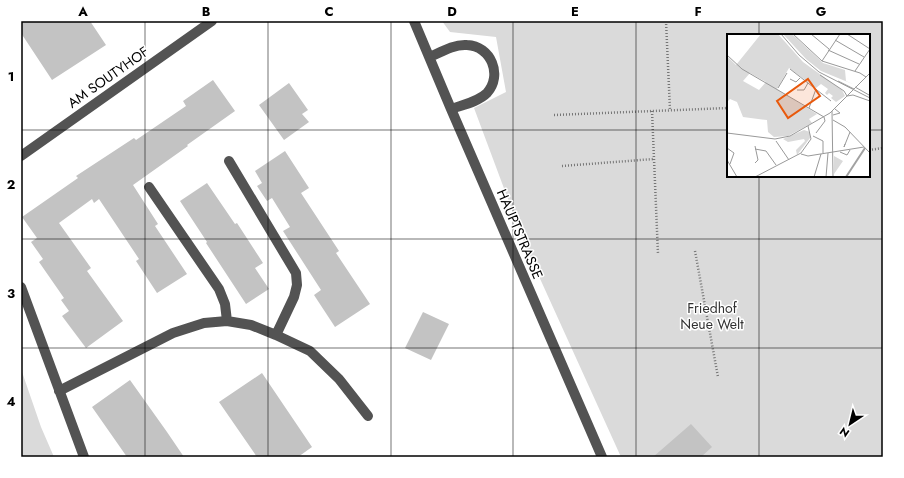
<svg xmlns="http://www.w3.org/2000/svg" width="904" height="478" viewBox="0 0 904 478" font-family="Jost,sans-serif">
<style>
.green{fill:#dadada;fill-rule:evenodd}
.building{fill:#c3c3c3}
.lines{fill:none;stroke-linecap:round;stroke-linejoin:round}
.path{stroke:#757575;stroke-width:2.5;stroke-dasharray:1 2;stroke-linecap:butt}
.minor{stroke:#535353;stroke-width:10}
.grid{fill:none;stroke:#000;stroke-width:1;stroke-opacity:0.55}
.labels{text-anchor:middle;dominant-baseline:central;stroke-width:3;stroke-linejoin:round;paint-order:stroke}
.street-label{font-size:14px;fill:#000;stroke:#fff}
.park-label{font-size:14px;fill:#313131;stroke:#fff}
.inset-river{fill:none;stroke:#a1a1a1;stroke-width:2}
.inset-road{fill:none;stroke:#999;stroke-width:1}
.view{fill:#e8590c;fill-opacity:0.15;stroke:#e8590c;stroke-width:2}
.inset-edge{fill:none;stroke:#000;stroke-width:2}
.neatline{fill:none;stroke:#000;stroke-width:1.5}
.grid-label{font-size:13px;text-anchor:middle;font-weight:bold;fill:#000}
</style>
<rect width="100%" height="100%" fill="#fff"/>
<path class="green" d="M442,21h441v436h-262l-94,-207 -53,-142 32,-16 -10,-55 -46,-5zM728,35h141v141h-141z
M21,369l20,58 13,30h-33z"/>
<path class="building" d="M21,21h69l16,24 -54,35 -31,-47z
M213,80l22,31 -48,34 1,1 -55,39 25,39 -3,2 32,48 -30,19 -21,-32 3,-2 -40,-60 -5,4 -2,-4 -33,24 32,45 -4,3 36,50 -37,27 -24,-32 7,-5 -8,-11 3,-2 -25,-36 4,-3 -12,-17 6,-4 -15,-21 56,-39 -2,-2 58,-38 2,2 50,-34 -3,-5z
M289,83l19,27 -6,4 7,8 -25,18 -25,-35z
M285,151l24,37 -8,5 38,58 -3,2 34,51 -35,23 -21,-32 7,-5 -38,-59 7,-4 -18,-29 -5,3 -10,-15 5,-3 -7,-12z
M207,183l28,41 2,-1 26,40 -8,5 14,21 -23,15 -40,-61 1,-1 -27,-41z
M423,312l26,12 -18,36 -26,-12z
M262,373l50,74 -14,10h-41l-38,-55z
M130,380l37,52 17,25h-57l-35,-50z
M691,424l21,23 -11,10h-48z"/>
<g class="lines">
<path class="path" d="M666,21l4,89
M652,111l6,143
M554,115l174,-7
M869,150l14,-2
M562,166l92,-7
M883,231v3
M695,251l23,126"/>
<path class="minor" d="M414,21l37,88 151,348
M430,57c11,-5 24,-13 37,-12 24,1 36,30 20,48 -9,9 -25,12 -36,16
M21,156l191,-135
M229,161l67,112 1,12 -3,12 -18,38
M149,187l70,102 6,15 2,17
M21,287l63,170
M59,391l114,-58 31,-10 23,-2 24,4 25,10 34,16 29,28 29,37"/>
</g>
<path class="grid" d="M145,21v436M268,21v436M391,21v436M513,21v436M636,21v436M759,21v14M21,130h707M869,130h14M759,176v281M21,239h862M21,348h862"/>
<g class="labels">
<g class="street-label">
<text transform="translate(108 77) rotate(-35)">AM SOUTYHOF</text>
<text transform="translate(520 234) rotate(67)">HAUPTSTRASSE</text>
</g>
<g class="park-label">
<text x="712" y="308">Friedhof<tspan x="712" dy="16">Neue Welt</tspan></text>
</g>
</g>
<g transform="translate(727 34)">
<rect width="143" height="143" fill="#fff"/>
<path d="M34,0h17l25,28 39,28 3,6 -9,6 -5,-4 2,-2 -4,-3 -2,2 -2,-2 3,-4 -7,-5 -5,4 -27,-20 -12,21 40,25 -8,5 3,4 -24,13 -14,1 -6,-5 -1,-12 -24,-3 -6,-15 -7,-3 -3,3v-46l9,9zM23,39l16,9 -7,8 -16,-9zM56,0h9l31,29 22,7 1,11 9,4 -34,-14 -15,-12zM77,96l6,2v6l-13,17 -1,-5 9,-9 -1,-2 -16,3 -5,-3zM107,122l9,5 -9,13z" fill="#dadada" fill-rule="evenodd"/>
<path class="inset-river" d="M119,143l19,-29"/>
<path class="inset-road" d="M54,0l18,21 20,17 51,26M66,0l29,27 38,12 6,4M84,0l18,15M120,0l23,15M108,6l29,17M101,16l31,14M0,21l15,14 82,48 1,4 -9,12M95,27l18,-27M63,35l41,32M128,37l15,-22M93,41l24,16 3,5M63,45l6,3 4,-4M111,47l16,8M128,53l14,8M51,54l9,-15M70,56h7l4,-7M120,62l6,-1 17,6M82,74l7,-19M105,77l1,66M106,81l7,-2 -5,-4M106,86l12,7 25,26M0,99l48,6 15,-3 40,-23 40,-40M86,102l10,5v12M49,107l13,19M118,110l-1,3 6,-15M28,112l3,14 -3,3M0,114l7,5 -4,11M28,115l11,2 10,14M113,118l7,3 3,-5M74,120l7,2 56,-9M0,126l10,17M28,143l46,-24 10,-14 -3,-13M87,143l7,-23M99,143l2,-24"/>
<path class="view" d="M81,45l12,17 -32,22 -11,-17z"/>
<rect width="143" height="143" class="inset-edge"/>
</g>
<rect width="904" height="478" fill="none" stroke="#ffffff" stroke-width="44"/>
<g transform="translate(850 424) rotate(215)" stroke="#ffffff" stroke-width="3" paint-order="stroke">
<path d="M0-3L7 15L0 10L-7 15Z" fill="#000000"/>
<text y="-6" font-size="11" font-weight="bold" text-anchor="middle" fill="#000000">N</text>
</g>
<rect x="22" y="22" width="860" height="434" class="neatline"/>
<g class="grid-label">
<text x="83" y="16">A</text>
<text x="206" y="16">B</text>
<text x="329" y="16">C</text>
<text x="452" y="16">D</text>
<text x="575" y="16">E</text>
<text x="698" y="16">F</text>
<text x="821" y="16">G</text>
<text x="11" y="81">1</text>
<text x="11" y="189">2</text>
<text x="11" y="298">3</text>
<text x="11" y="406">4</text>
</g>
</svg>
